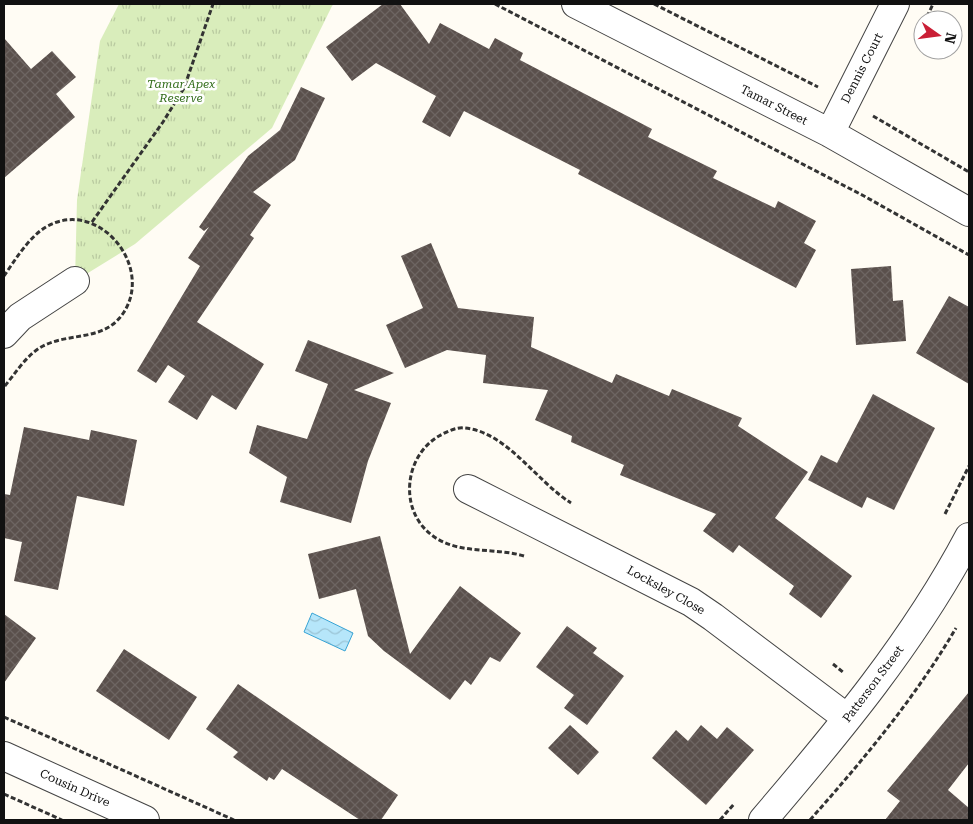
<svg xmlns="http://www.w3.org/2000/svg" width="973" height="824" viewBox="0 0 973 824" font-family="'Roboto Serif',serif">
<style>
.grass{fill:url(#grass-tufts)}
.water{fill:url(#water-waves);stroke:#38a4d5}
.building{fill:url(#building-cross-hatch)}
.lines{fill:none;stroke-linecap:round;stroke-linejoin:round}
.street-casing{stroke:#444;stroke-width:30}
.path{stroke:#333;stroke-width:3;stroke-dasharray:5 2.5;stroke-linecap:butt}
.street{stroke:#fff;stroke-width:28}
.labels{text-anchor:middle;dominant-baseline:central;stroke-width:5;stroke-linejoin:round;paint-order:stroke}
.street-label{font-size:12px;fill:#111;stroke:#fff}
.park-label{font-size:12px;font-style:italic;fill:#346e1c;stroke:#fff}
</style>
<defs>
<pattern id="grass-tufts" width="24" height="20" patternUnits="userSpaceOnUse" patternTransform="scale(1.25)"><rect width="24" height="20" fill="#d9edbb"/><path d="M3 7l-1-3M5 7V3M7 7l1-3M15 17l-1-3M17 17v-4M19 17l1-3" fill="none" stroke="#b9caa0"/></pattern>
<pattern id="water-waves" width="16" height="10" patternUnits="userSpaceOnUse" patternTransform="scale(1.25)"><rect width="16" height="10" fill="#b6e6fa"/><path d="M0 5q4-4 8 0t8 0" fill="none" stroke="#9bc4d5"/></pattern>
<pattern id="building-cross-hatch" width="8" height="8" patternUnits="userSpaceOnUse" patternTransform="scale(1.25)"><rect width="8" height="8" fill="#5a504c"/><path d="M0 0l8 8M0 8l8-8" fill="none" stroke="#6d6562"/></pattern>
</defs>
<rect width="100%" height="100%" fill="#fffcf4"/>
<path class="grass" d="M119,4h214l-61,124 -137,116 -60,37 2,-81 23,-159z"/>
<path class="water" d="M312,613l41,20 -8,18 -41,-19z"/>
<path class="building" d="M383,4h17l29,40 11,-21 49,26 6,-11 28,15 -3,7 132,69 -4,8 69,34 -4,7 62,30 3,-7 38,20 -12,22 12,7 -20,38 -218,-114 2,-4 -116,-59 -14,26 -28,-15 14,-26 -60,-33 -24,18 -26,-34z
M4,38l27,31 21,-18 24,26 -20,17 19,23 -71,61z
M301,87l24,11 -30,62 -42,32 18,13 -21,30 4,3 -57,84 67,42 -28,46 -24,-15 -15,25 -29,-18 17,-26 -17,-11 -12,18 -19,-12 63,-105 -12,-8 21,-31 -5,4 -5,-4 49,-71 32,-26z
M431,243l27,65 76,9 -3,30 81,36 4,-9 53,22 3,-7 70,29 -4,8 70,46 -33,46 77,58 -31,42 -32,-24 5,-8 -55,-41 -6,8 -30,-22 13,-17 -96,-39 4,-10 -53,-23 1,-6 -37,-16 13,-30 -65,-7 3,-28 -39,-5 -42,18 -19,-43 37,-17 -22,-52z
M891,266l2,35 10,-1 3,41 -50,4 -5,-76z
M949,296l20,11v77l-53,-31z
M308,340l86,33 -40,17 37,13 -23,58 -17,62 -71,-21 7,-25 -38,-24 8,-28 50,14 21,-55 -33,-13z
M873,394l62,34 -41,82 -27,-13 -5,11 -54,-28 13,-25 16,8z
M24,427l65,13 2,-10 46,10 -13,66 -47,-10 -19,94 -44,-9 8,-39 -18,-4v-44l6,1z
M380,536l30,118 50,-68 61,47 -21,29 -10,-5 -19,28 -6,-5 -15,20 -66,-49 -16,-15 -12,-47 -37,10 -11,-45z
M4,614l32,24 -32,45z
M567,626l30,22 -4,5 31,23 -37,49 -23,-17 10,-13 -38,-28z
M124,649l73,48 -28,43 -73,-49z
M238,684l160,111 -17,25h-21l-78,-51 -8,11 -5,-3 -2,4 -34,-24 5,-5 -32,-23z
M969,692v71l-21,27 21,18v12h-84l15,-19 -13,-10z
M570,725l29,27 -21,23 -30,-27z
M701,725l16,14 10,-12 27,23 -48,55 -54,-47 24,-28 12,11z"/>
<g class="lines">
<g class="street-casing">
<path id="street" d="M576,4l254,129 139,79
M830,133l65,-129
M4,334l16,-17 55,-36
M468,489l223,113 22,15 134,101
M4,756l141,64
M763,820c76,-89 151,-179 206,-283"/>
</g>
<path class="path" d="M495,4l369,192 105,59
M654,4l164,83
M927,17l6,-13
M873,116l96,56
M92,222l71,-100 21,-34 29,-84
M4,276c11,-16 25,-39 42,-49 51,-30 108,38 78,85 -19,30 -54,20 -81,34 -16,8 -28,28 -39,41
M945,514l24,-48
M524,556c-30,-9 -65,-1 -91,-20 -35,-25 -29,-80 6,-100 7,-4 17,-9 25,-8 42,3 72,53 107,75
M833,664l11,9
M4,717l230,103
M4,794l58,26
M720,820l14,-16
M810,820c54,-61 105,-122 146,-192"/>
<use href="#street" class="street"/>
</g>
<g class="labels">
<g class="street-label">
<text transform="translate(862 68) rotate(-63)">Dennis Court</text>
<text transform="translate(774 105) rotate(27)">Tamar Street</text>
<text transform="translate(666 590) rotate(29)">Locksley Close</text>
<text transform="translate(873 684) rotate(-53)">Patterson Street</text>
<text transform="translate(75 788) rotate(24)">Cousin Drive</text>
</g>
<g class="park-label">
<text x="181" y="84">Tamar Apex<tspan x="181" dy="14">Reserve</tspan></text>
</g>
</g>
<rect width="973" height="824" fill="none" stroke="#111111" stroke-width="10"/>
<g transform="translate(938 35) rotate(104)"><circle r="24" fill="#ffffff" stroke="#a0a0a0"/>
<path d="M0-4L9 19L0 12L-9 19Z" fill="#ca1f36"/>
<text y="-8" font-size="14" font-weight="bold" text-anchor="middle" fill="#111111">N</text>
</g>
</svg>
